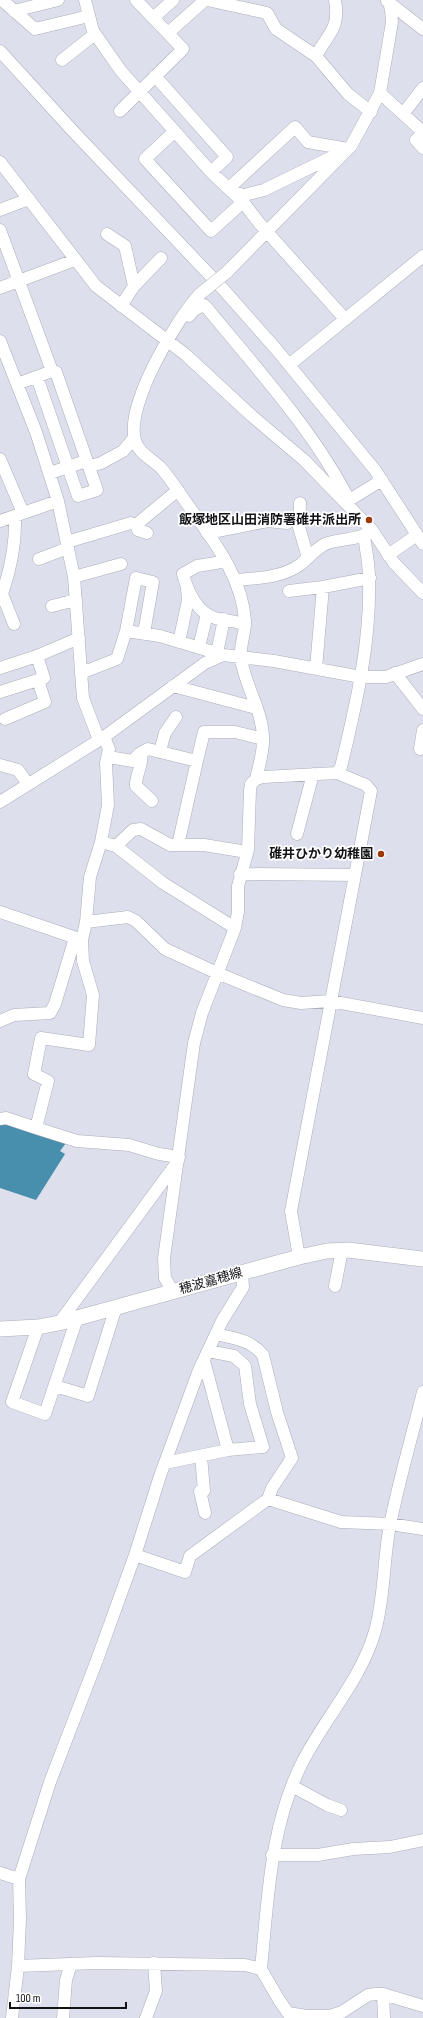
<svg xmlns="http://www.w3.org/2000/svg" width="423" height="2018" viewBox="0 0 423 2018" font-family="'Sofia Sans Condensed','Noto Sans JP',sans-serif">
<style>
.water{fill:#488ead}
.lines{fill:none;stroke-linecap:round;stroke-linejoin:round}
.minor-casing{stroke:#abadb9;stroke-width:13}
.major-casing{stroke:#abadb9;stroke-width:16}
.minor{stroke:#fff;stroke-width:12}
.major{stroke:#fff;stroke-width:15}
.minor-bridge-casing{stroke:#abadb9;stroke-width:13;stroke-linecap:butt}
.minor-bridge{stroke:#fff;stroke-width:12}
.poi-dot{fill:#9c3900;stroke:#fff;stroke-width:1.5}
.labels{text-anchor:middle;dominant-baseline:central;stroke-width:3.5;stroke-linejoin:round;paint-order:stroke}
.poi-label{font-size:13px;font-weight:bold;fill:#121217;stroke:#fff;text-anchor:end}
.street-label{font-size:13px;fill:#121217;stroke:#fff}
</style>
<rect width="100%" height="100%" fill="#dddfec"/>
<path class="water" d="M6,1122l60,21 -6,8 5,3 -29,46 -36,-12v-65z"/>
<g class="lines">
<g class="minor-casing">
<path id="minor" d="M2,0l33,29 54,-13
M85,0l8,31 28,40 90,101 32,30 17,22 85,95
M207,0l60,13 9,16 40,27 32,38 23,18
M387,1l36,28
M14,11l44,-11
M153,18l20,-18
M168,33l37,-33
M0,51l71,78 152,160 53,60 99,121 48,74
M316,56c13,-24 24,-27 19,-56
M62,60l33,-26
M155,76l72,81 -16,15
M380,93l43,39
M120,111l63,-62 -47,-49
M403,114l20,-26
M175,131l-30,28 66,72 32,-29
M423,132l-7,8 7,8
M0,162l96,124 90,69 66,61 52,44 68,70 22,33 29,30
M229,188l66,-61 13,15 40,7
M232,192l12,3 20,-5 76,-37
M0,210l29,-11
M0,230l52,141 -35,13
M107,234l18,12 9,40 -13,20
M227,272l124,-126 29,-53 12,-71 -1,-12 -2,-8
M134,286l27,-28
M0,288l75,-28
M200,294c-24,25 -75,112 -65,146 3,13 17,19 26,28 10,11 18,25 27,37 25,36 53,69 57,115 1,12 -6,26 -4,39 4,26 21,51 22,78 1,14 -4,28 -7,42
M189,316l5,-6 10,-5 3,3c49,60 107,123 142,192
M0,341l36,91 22,69 16,76 9,121 16,42
M289,365l134,-109
M37,377l41,119 19,-6 -41,-118 -4,-1
M0,459l23,54
M50,473l33,-11 11,3 7,-2 22,-12 11,-13
M346,502l36,-22
M300,503l-1,24 9,31
M0,521l58,-20
M147,533l-9,-3 -1,-6 41,-34
M207,533l61,-12 19,2
M67,542l64,-19
M388,555l29,-20
M39,559l29,-11
M225,560l-9,3 -19,3 -14,8c4,16 14,39 32,44 10,3 20,2 30,7
M74,577l47,-13
M236,580c23,-2 46,-2 65,-16 8,-7 15,-15 24,-20 14,-6 33,-3 44,-12
M0,589l14,35
M289,591l34,-4 47,-9
M2,594c9,-26 14,-50 13,-78
M52,606l24,-6
M126,631l34,5 63,19 51,6 87,16h25l37,-13
M179,642l9,-42 -1,-11
M199,647l8,-33
M217,653l7,-34
M0,668l37,-12 42,-18
M316,668l7,-81
M81,673l36,-14 9,-28 10,-53 17,4 -9,51
M395,673l28,36
M173,686l83,22
M0,692l44,-14 -7,-22
M5,719l40,-17 -7,-22
M420,749l3,-19
M160,751l5,-18 11,-16
M141,753c3,11 -6,22 -5,33l16,15
M108,757l25,4 6,-7 9,-5 49,12 7,-29h31l28,7
M0,765l18,5 10,14
M337,773l4,-6c15,-62 30,-125 28,-189 0,-14 -3,-28 -5,-42
M0,802l104,-65 101,-74 18,-8
M297,834l16,-60
M101,842l15,4 47,37 72,45
M178,845l19,-84
M116,846l17,-16 8,-1 29,16h34l43,7
M240,874l115,1
M0,912l82,28 4,-18 4,-45 11,-35 7,-37 -2,-42 3,-14 -5,-12
M86,922l42,-5 8,4 29,28 52,24 66,27 18,3 29,-2 93,17
M0,1021l14,-6 36,-2 5,-9 20,-66
M0,1119l6,-1 30,10 12,-47 -14,-7 7,-36 48,7 4,-50 -10,-34 -1,-21
M36,1128l41,13 52,4 30,9 20,3
M335,1286l7,-36
M173,1292l-8,-14 -1,-20 30,-215 8,-30 33,-85 3,-16v-26l10,-36 2,-60 1,-6 5,-5 7,-2 74,-4 29,12 5,6 -80,420 8,46
M59,1323l119,-162
M38,1327l-26,75 33,12 32,-96
M216,1334c18,4 35,6 47,21l14,57 15,46 -20,30 -4,11
M208,1351l26,5 11,10 5,38 13,43 -35,3
M55,1386l33,10 28,-89
M201,1456l3,35h-4l5,22
M165,1463l63,-13 -24,-89
M135,1555l50,17 5,-16 78,-57 73,23 49,2 33,5
M292,1786l35,19 14,5
M272,1855h46l35,-6 37,-2 33,-7
M0,1873l19,6
M18,1966l78,-3 149,2 16,4 18,31 9,13 19,3h23l12,-4 26,-17 8,-1h7l40,12
M261,1969c7,-71 9,-144 42,-208 22,-43 59,-83 72,-130 10,-35 8,-71 15,-106 9,-45 22,-89 33,-133
M383,1994l1,24
M12,2018l6,-52 2,-47 -1,-40 31,-97 47,-122 38,-105 25,-79 39,-106 23,-49 21,-34 -1,-14
M63,2018l3,-38 5,-16
M146,2018l10,-27 -2,-28"/>
</g>
<g class="major-casing">
<path id="major" d="M0,1329l38,-2 21,-4 240,-66 28,-6 21,-1 75,9"/>
</g>
<use href="#minor" class="minor"/>
<use href="#major" class="major"/>
<g class="minor-bridge-casing">
<path id="minor-bridge" d="M200,294l27,-22"/>
</g>
<use href="#minor-bridge" class="minor-bridge"/>
</g>
<g class="poi-dot">
<circle cx="369" cy="520" r="4"/>
<circle cx="381" cy="854" r="4"/>
</g>
<g class="labels">
<g class="poi-label">
<text x="361" y="520">飯塚地区山田消防署碓井派出所</text>
<text x="373" y="854">碓井ひかり幼稚園</text>
</g>
<g class="street-label">
<text transform="translate(211 1281) rotate(-16)">穂波嘉穂線</text>
</g>
</g>
<path d="M10 2002v6h116v-6" fill="none" stroke="#121217" stroke-width="2"/>
<text x="16" y="2002" font-size="12" fill="#121217" stroke="#ffffff" stroke-width="3" paint-order="stroke">100 m</text>
</svg>
